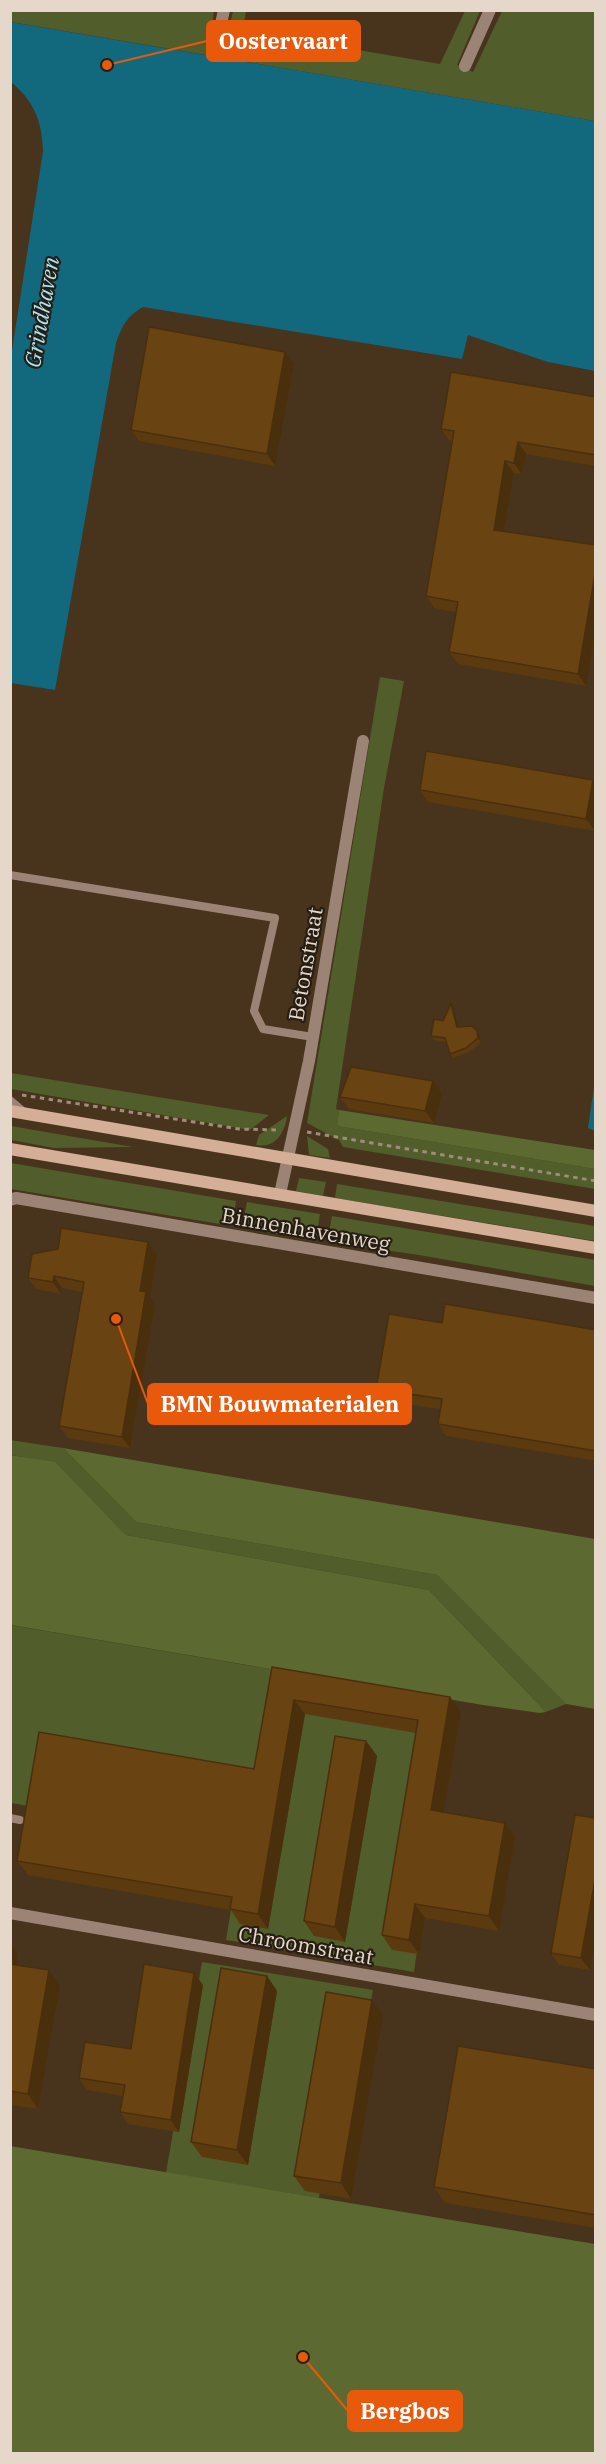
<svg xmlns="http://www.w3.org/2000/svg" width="606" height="2464" viewBox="0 0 606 2464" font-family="'IBM Plex Serif',serif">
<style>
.green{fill:#515d2a}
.forest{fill:#5c6931}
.water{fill:#12697d}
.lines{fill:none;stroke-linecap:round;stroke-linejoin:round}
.path{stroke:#9e8d7b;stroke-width:3;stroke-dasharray:4.5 4.5;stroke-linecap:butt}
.lane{stroke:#9b8475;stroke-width:8}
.street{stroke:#9b8475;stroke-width:12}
.secondary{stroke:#d4ae96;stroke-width:12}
.wall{fill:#5b3a10}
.shaded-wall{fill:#4a2f0d}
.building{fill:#6a4313;stroke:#4a2f0d;stroke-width:1.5}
.labels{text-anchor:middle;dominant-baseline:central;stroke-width:4.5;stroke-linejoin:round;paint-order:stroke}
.street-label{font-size:21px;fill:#e5d7ca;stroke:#261d13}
.water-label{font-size:22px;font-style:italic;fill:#a8e6f8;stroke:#261d13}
.leader{fill:none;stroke:#e8590c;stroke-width:2}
.callout-dot{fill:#e8590c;stroke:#261d13;stroke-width:2}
.callout{fill:#e8590c;stroke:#e8590c;stroke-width:2}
.callout-label{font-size:22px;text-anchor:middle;font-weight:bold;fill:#fff}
</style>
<rect width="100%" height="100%" fill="#48331c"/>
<path class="green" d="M10,11h204l-2,15 17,3 4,-18h13l-3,19 197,34 25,-53h15l-23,54 16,7 29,-61h93v110l-584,-99z
M380,677l24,4 -20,107 -48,321 3,1 -2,16 258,43v20l-252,-42 -4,-7 -32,-17z
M10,1073h1l258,42 -19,15 -239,-41z
M287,1116c-2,17 -12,33 -31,29l3,-10z
M10,1126h1l122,21 -79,1 -43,-8z
M307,1136l21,13 2,9 -21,-3z
M11,1163l225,38 -4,25 -221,-37z
M299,1178l27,4 -3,14 -27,-5z
M337,1184l258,42v15l-260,-43z
M247,1202l73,12 -4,26 -74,-12z
M332,1216l263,44v26l-176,-31 -92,-13z
M10,1440l53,8 73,74 301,53 129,129 -20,8 -117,-122 -303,-55 -71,-72 -44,-8z
M10,1625l443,75 -39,272 -188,-32 24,-147 -211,15 -28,-5z
M202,1962l171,28 -19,103 -21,-3 -14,108 -153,-25z"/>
<path class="forest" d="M339,1110l256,40v19l-258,-43z
M63,1448l532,91v170l-29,-5 -129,-129 -301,-53z
M10,1455l45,7 71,73 303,55 117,122 -6,1 -57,-8 -472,-80z
M10,2146l585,98v209h-584z"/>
<path class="water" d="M10,22l585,99v250l-47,-9 -80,-27 -6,24 -319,-52c-16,9 -21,19 -27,36l-61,347 -44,-7v-326l32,-206c-1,-30 -9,-50 -32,-69z
M595,1080l1,51h-1l-7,-3z"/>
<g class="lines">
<path class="path" d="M22,1095l217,34 41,1
M307,1132l289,49"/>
<path class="lane" d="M10,875l265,43 -21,93 9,18 50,8
M10,1100l14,12
M10,1818l10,2"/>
<path class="street" d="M221,24l3,-14
M465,66l25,-56
M280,1194l29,-133 54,-320
M10,1200l6,-2 580,100
M10,1913l586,102"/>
<path class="secondary" d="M10,1111l586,100
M10,1149l586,99"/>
</g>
<path class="wall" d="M294,364l-19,102 -136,-25 -8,-11z
M596,397v69l-70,-12 -4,21 -8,-2 -10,58 92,14v84l-10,57 -128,-22 -9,-12 7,-40 -22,-4 -8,-12 27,-155h-3l-9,-12z
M593,780l2,51 -167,-29 -8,-12z
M451,1004l2,4 5,19 22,8 1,8 -12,9 -16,6 -3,-4 -4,-12 -12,-2 -3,-4 12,-15z
M433,1081l9,12 -8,30 -85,-14 -9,-12z
M148,1242l9,12 -7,43 5,7 -25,144 -62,-10 -9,-12 23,-134 -20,-4 -1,6 -25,-5 -8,-11z
M442,1323l154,7v131l-150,-25 -8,-12 2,-15 -55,-8 -9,-12z
M272,1667l189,45 -18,100 62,11 10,14 -16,94 -74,-13 -6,36 -27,-4 -10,-15 34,-202 -111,-19 -37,215 -28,-5 -9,-14 -203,-35 -11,-14 237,-92z
M366,1741l11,15 -32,186 -31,-6 -10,-15z
M575,1815l15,155 -31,-5 -8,-12z
M10,1944l7,9 -1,12 44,21 -22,123 -28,-4z
M194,1973l9,12 -24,147 -51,-8 -8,-12 3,-16 -36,-6 -8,-12 52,-29z
M267,1976l10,15 -29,174 -46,-8 -11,-15z
M372,2000l11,15 -32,184 -46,-8 -11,-15z
M596,2069v159l-151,-25 -11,-16z"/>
<path class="shaded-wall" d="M285,352l9,12 -19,102 -8,-12z
M518,442l8,12 -4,21 -8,-12z
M505,461l9,12 -12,68 -8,-11z
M596,568v61l-10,57 -8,-12z
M593,780l3,3v43l-1,5 -9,-12z
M451,1004l2,4 7,23 -3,-4z
M477,1031l3,4 1,8 -3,-5z
M433,1081l9,12 -8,30 -9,-12z
M148,1242l9,12 -7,43 5,7 -25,144 -8,-11 18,-146z
M54,1276l8,12 -1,6 -8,-12z
M450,1697l11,15 -20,113 -10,-15z
M294,1700l11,14 -37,215 -10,-15z
M366,1741l11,15 -32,186 -10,-15z
M505,1823l10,14 -16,94 -10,-15z
M596,1874v60l-6,36 -9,-12z
M415,1904l10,14 -6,36 -10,-14z
M10,1944l7,9 -1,25 -6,-7z
M49,1970l11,16 -22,123 -10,-15z
M194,1973l9,12 -24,147 -8,-12z
M267,1976l10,15 -29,174 -11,-15z
M372,2000l11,15 -32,184 -10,-16z"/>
<path class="building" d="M149,327l136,25 -18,102 -136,-24z
M451,372l145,25v58l-78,-13 -4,21 -9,-2 -11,69 102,15v23l-18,106 -129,-22 9,-50 -32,-6 28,-165 -13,-2z
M426,751l167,29 -7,39 -166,-29z
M451,1004l6,23 15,-1 5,5 1,7 -12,10 -16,6 -5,-16 -14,-2 3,-17 9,2z
M351,1067l82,14 -8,30 -85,-14z
M61,1228l87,14 -8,49 6,1 -24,145 -63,-11 25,-144 -30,-6 -1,6 -25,-4 4,-24 26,-5z
M445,1304l151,26v121l-158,-27 4,-25 -66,-10 13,-75 53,9z
M272,1667l178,30 -19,113 74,13 -16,93 -74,-12 -6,36 -27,-5 36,-215 -124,-20 -36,214 -28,-5 2,-12 -215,-36 22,-129 215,37z
M335,1736l31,5 -31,186 -31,-6z
M575,1815l21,3v56l-15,84 -30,-5z
M10,1964l39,6 -21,124 -18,-3z
M144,1964l50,9 -23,147 -51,-8 5,-27 -46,-7 6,-36 46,7z
M221,1968l46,8 -30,174 -46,-8z
M326,1992l46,8 -31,183 -47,-7z
M458,2046l138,23v146l-162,-28z"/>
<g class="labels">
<g class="street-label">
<text transform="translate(305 964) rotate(-80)">Betonstraat</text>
<text transform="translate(306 1229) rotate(10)">Binnenhavenweg</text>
<text transform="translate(306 1945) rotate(10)">Chroomstraat</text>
</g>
<g class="water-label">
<text transform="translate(41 312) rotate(-80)">Grindhaven</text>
</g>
</g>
<path class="leader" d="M107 65L207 41M116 1319L148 1404M303 2357L348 2411"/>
<g class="callout-dot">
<circle cx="107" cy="65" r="6"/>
<circle cx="116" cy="1319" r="6"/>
<circle cx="303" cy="2357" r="6"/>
</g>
<g class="callout">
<rect x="207" y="21" width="153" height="40" rx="6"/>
<rect x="148" y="1384" width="263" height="40" rx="6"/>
<rect x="348" y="2391" width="114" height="40" rx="6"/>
</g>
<g class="callout-label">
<text x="283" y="49">Oostervaart</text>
<text x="280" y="1412">BMN Bouwmaterialen</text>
<text x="405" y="2419">Bergbos</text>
</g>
<rect width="606" height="2464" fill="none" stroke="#e5d7ca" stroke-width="24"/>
</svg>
